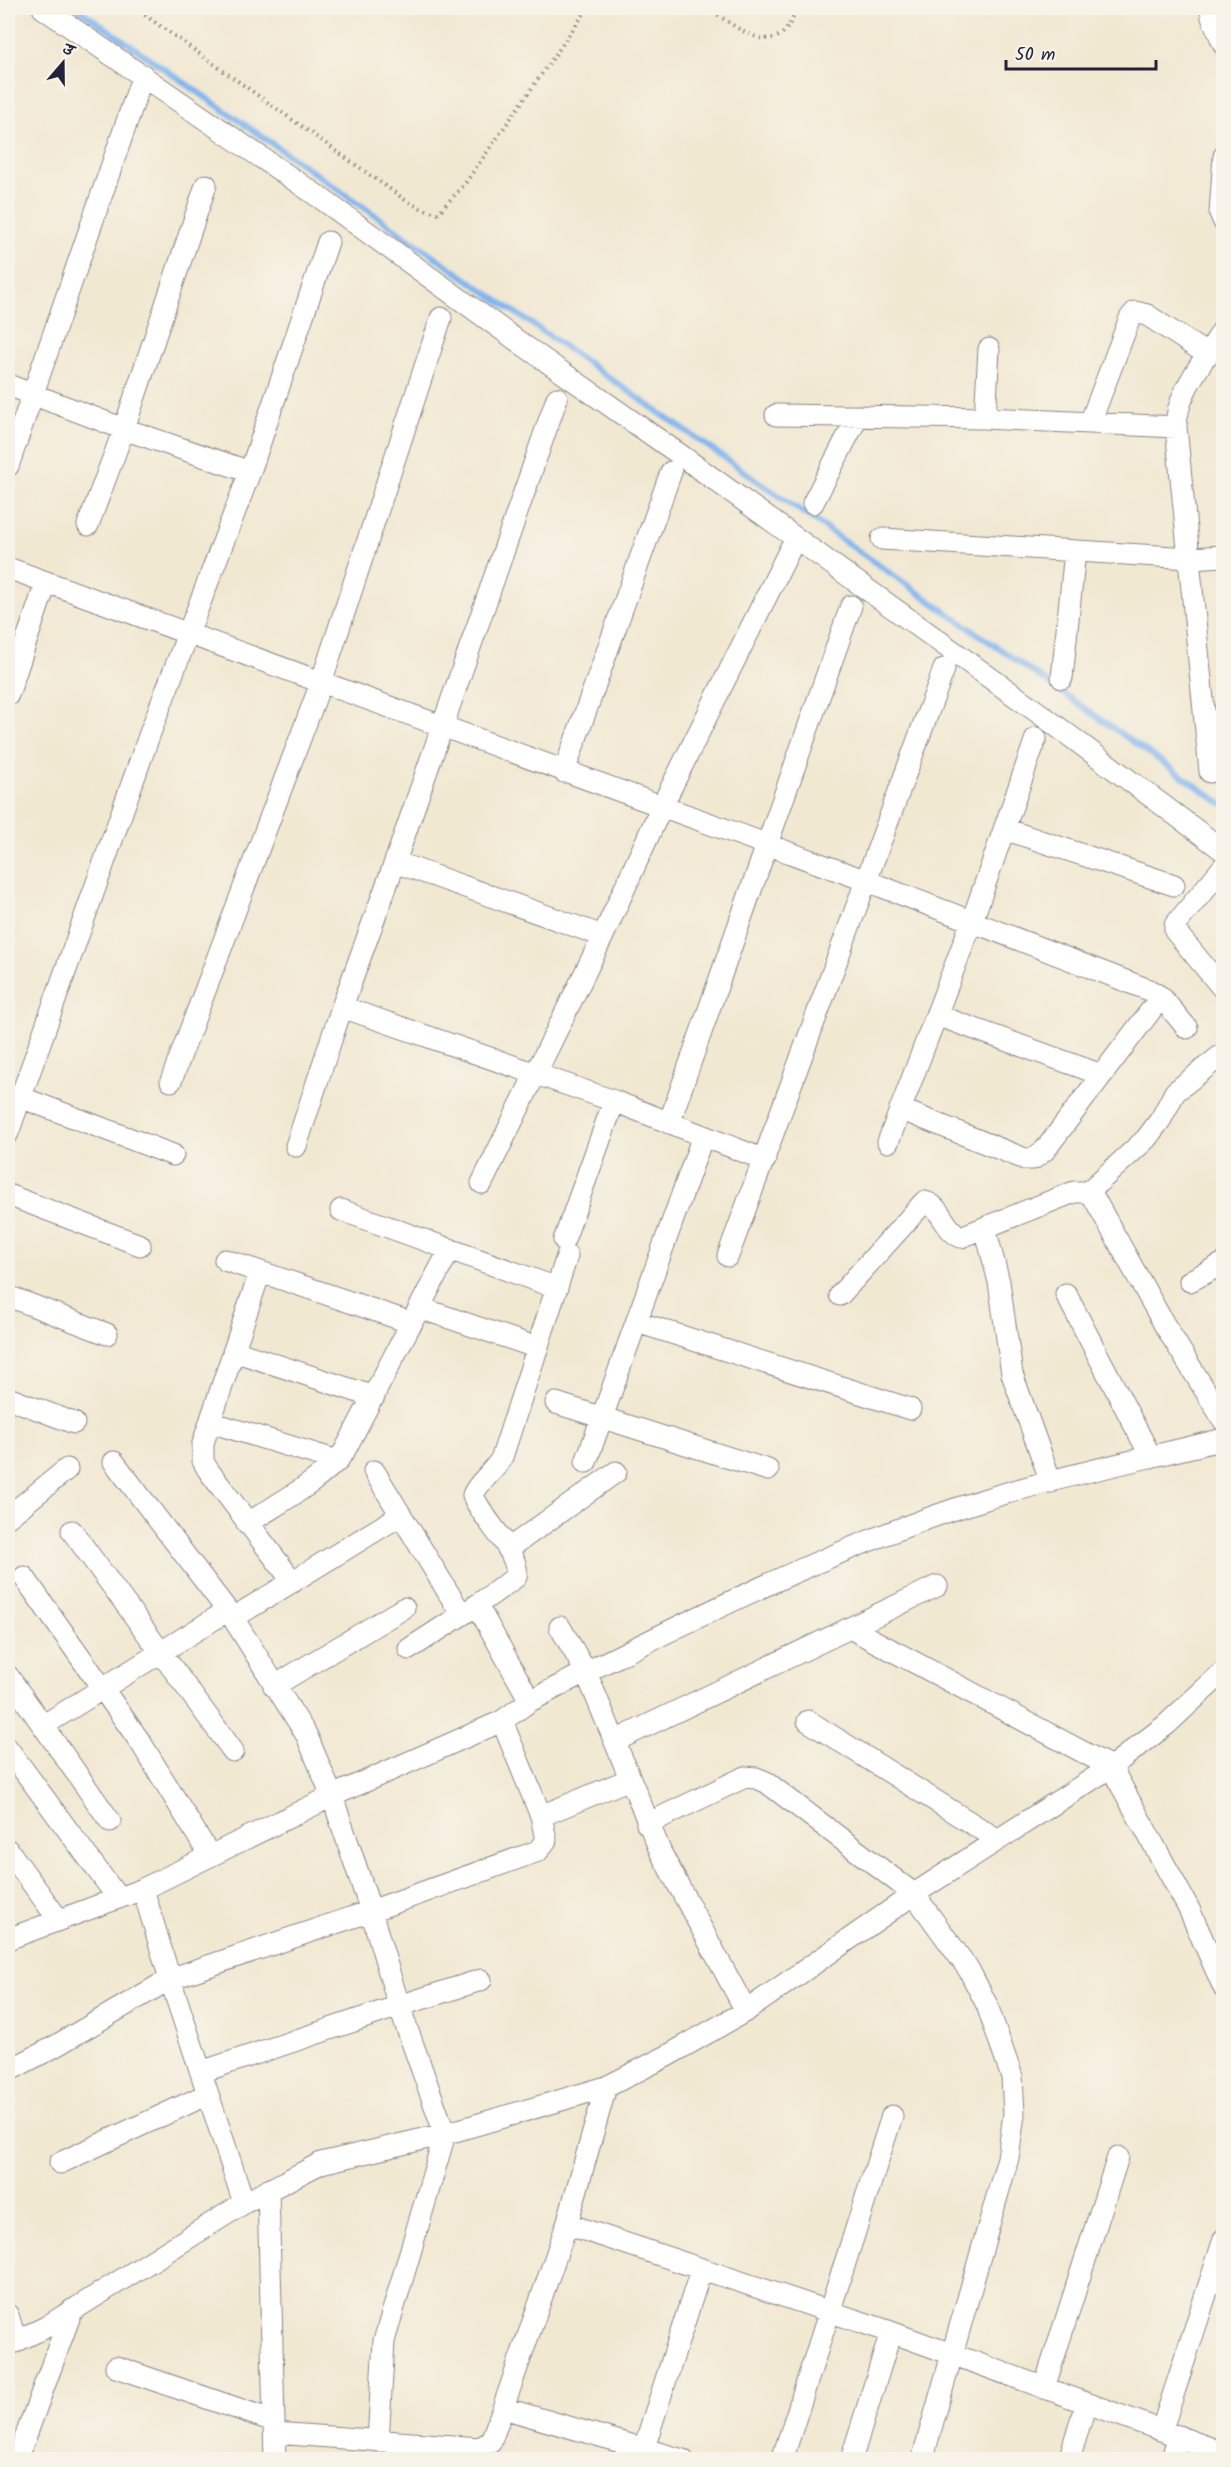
<svg xmlns="http://www.w3.org/2000/svg" width="1231" height="2467" viewBox="0 0 1231 2467" font-family="Kalam,'Playpen Sans Deva',sans-serif">
<style>
.lines{fill:none;stroke-linecap:round;stroke-linejoin:round}
.stream{stroke:#80b5ef;stroke-width:6}
.minor-casing{stroke:#8a8586;stroke-width:23}
.path{stroke:#8a8586;stroke-width:4;stroke-dasharray:1.5 4.5;stroke-linecap:butt}
.minor{stroke:#fff;stroke-width:21}
</style>
<rect width="100%" height="100%" fill="#f7f3e8"/>
<filter id="ink" filterUnits="userSpaceOnUse"><feTurbulence type="fractalNoise" baseFrequency=".0167" numOctaves="2"/><feDisplacementMap in="SourceGraphic" scale="12" xChannelSelector="R" yChannelSelector="G"/><feConvolveMatrix kernelMatrix="1 2 1 2 8 2 1 2 1" color-interpolation-filters="sRGB"/></filter>
<filter id="wash" filterUnits="userSpaceOnUse"><feTurbulence type="fractalNoise" baseFrequency=".008" numOctaves="4" result="noise"/><feDisplacementMap in="SourceGraphic" scale="24" xChannelSelector="R" yChannelSelector="G"/><feGaussianBlur stdDeviation="1.35" result="paint"/><feColorMatrix in="noise" values="0 0 0 0 0 0 0 0 0 0 0 0 0 0 0 0 0 1.4 0 .05"/><feComposite in="paint" operator="in"/></filter>
<g filter="url(#wash)">
<rect width="100%" height="100%" fill="#f1e8d1"/>
<g class="lines">
<path class="stream" d="M77,8l1147,797"/>
</g>
</g>
<g filter="url(#ink)">
<g class="lines">
<g class="minor-casing">
<path id="minor" d="M43,8l276,189 207,150 153,107 364,262 181,135
M1211,8l1,9 12,28
M1224,156l-4,57 4,9
M8,385l116,44 126,43
M776,415l209,3 191,9 34,345
M985,418l4,-69
M1090,423l40,-105 5,-6 12,3 61,40
M1176,427c0,-34 29,-67 46,-96
M8,466l135,-391
M813,503l45,-87
M88,525l36,-96 82,-244
M882,539l308,19 34,-2
M8,568l859,313 282,109 12,7 26,31
M1062,678l13,-127
M8,695l38,-112
M564,772l107,-300
M1004,829l170,56
M395,862l208,74
M1224,866l-44,53 -5,6v6l49,59
M342,1007l272,94 151,59
M936,1015l166,60
M171,1081l150,-398 120,-365
M20,1097l153,58
M900,1109l125,50h8l12,-9 116,-153
M669,1123l182,-517
M8,1133l142,-400 100,-261 78,-230
M888,1142l84,-221 64,-183
M296,1146l46,-139 53,-145 162,-464
M482,1183l121,-247 58,-128 134,-269
M1088,1192l58,-53 15,-20 14,-27 49,-39
M8,1195l132,50
M341,1210l216,78
M985,1228l14,54 13,92 39,108
M564,1240l50,-139
M728,1256l216,-587
M225,1260l187,63
M260,1272l-57,171v18l5,9 85,112
M1190,1281l34,-18
M1066,1294l85,163
M840,1295l84,-93c17,2 20,29 37,35l113,-45h14l6,6 70,126 60,97
M8,1296l99,38
M420,1308l118,40
M637,1322l273,87
M234,1351l140,46
M8,1398l66,25
M556,1403l212,67
M210,1422l128,39
M114,1462l119,156 74,118 25,60 39,115 28,95 46,128 -61,207 -6,100
M586,1462l117,-326
M374,1471l88,144
M8,1517l59,-48
M247,1524c31,-21 75,-43 97,-72l106,-203
M72,1531l161,220
M508,1549l108,-77
M24,1577l117,166 69,113
M477,1605l53,96
M233,1618l168,-103
M850,1628l261,139 78,142 35,79
M409,1649l68,-44 39,-28c5,-25 -35,-58 -43,-82 6,-15 22,-23 29,-38l65,-201
M8,1676l102,145
M274,1686l130,-78
M808,1721l190,119
M44,1725l183,-114
M615,1741l322,-155
M8,1749l110,149
M541,1816l89,-37
M647,1824l98,-47 11,1 10,4 148,112 55,76 18,35 25,72 2,37 -6,44 -86,302
M8,1850l50,69
M143,1889l27,90 74,224
M8,1939l135,-50 189,-93 170,-75 28,-20 56,-29 -26,-45
M746,2011l-85,-158 -75,-181c130,-64 261,-130 400,-173 78,-24 158,-40 238,-60
M8,2071l44,-23 118,-69 201,-68 167,-60 8,-11 -5,-24 -39,-95
M201,2072l198,-66 82,-26
M606,2087l-39,137 -64,184 180,52
M60,2163l148,-69
M268,2190l7,270
M567,2224l324,108 333,121
M8,2315l8,27
M8,2345l38,-18 198,-124 77,-40 124,-29 161,-47 61,-31 79,-45 168,-117 197,-127 55,-42 58,-54
M116,2367l158,54
M1044,2388l74,-231
M1162,2429l62,-190
M275,2433l205,15 11,-7 12,-33
M644,2448l57,-178
M17,2460l55,-150
M782,2460l110,-344
M851,2460l40,-128
M1069,2460l17,-57
M1171,2460l8,-24"/>
</g>
<path class="path" d="M135,8l273,194 17,8 13,3 26,-28 124,-177
M708,8c30,20 72,58 88,0"/>
<use href="#minor" class="minor"/>
</g>
</g>
<rect width="1231" height="2467" fill="none" stroke="#f7f3e8" stroke-width="30"/>
<g transform="translate(63 63) rotate(20)" stroke="#f7f3e8" stroke-width="4.5" paint-order="stroke">
<path d="M0-4.5L10 22L0 15L-10 22Z" fill="#22223b"/>
<text y="-9" font-size="16" font-weight="bold" text-anchor="middle" fill="#22223b">उ</text>
</g>
<path d="M1006 60v9h150v-9" fill="none" stroke="#22223b" stroke-width="3"/>
<text x="1015" y="60" font-size="18" fill="#22223b" stroke="#f7f3e8" stroke-width="4.5" paint-order="stroke">50 m</text>
</svg>
